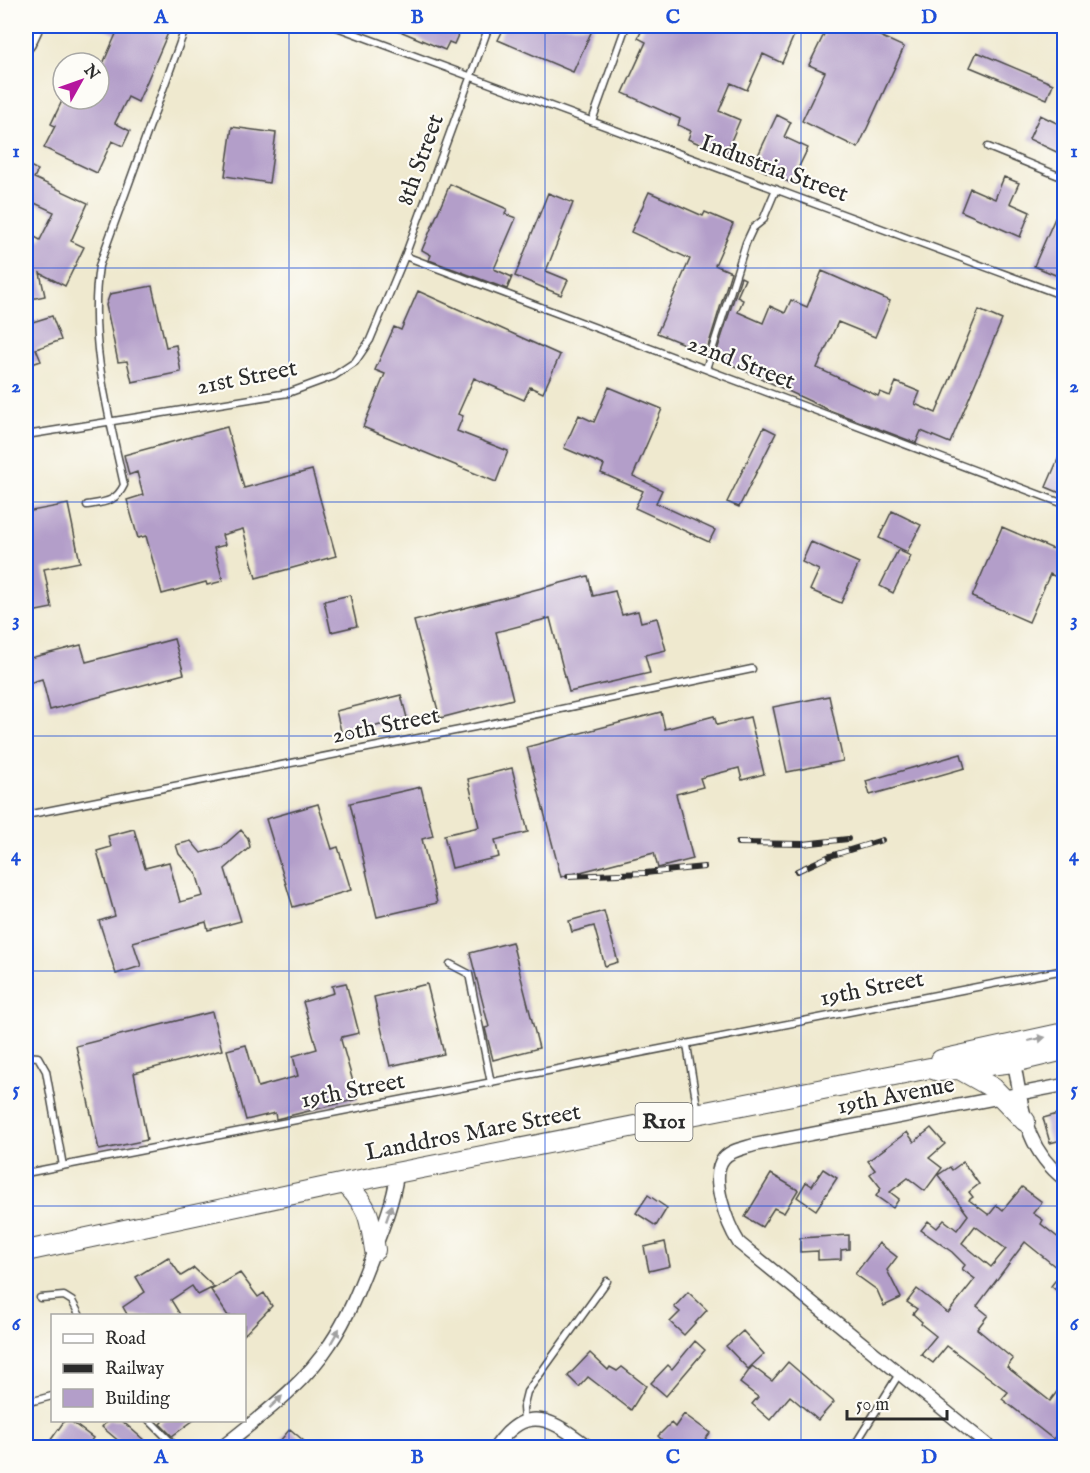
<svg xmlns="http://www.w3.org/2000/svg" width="1090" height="1473" viewBox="0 0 1090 1473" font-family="'IM FELL English',serif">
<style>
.building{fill:#b39ec9;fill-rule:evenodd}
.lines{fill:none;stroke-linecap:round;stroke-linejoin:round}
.service-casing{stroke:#484844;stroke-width:9}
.minor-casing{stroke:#484844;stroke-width:15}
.secondary-casing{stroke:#484844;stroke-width:21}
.primary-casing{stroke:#484844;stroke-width:22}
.service{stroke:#fff;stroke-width:6}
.minor{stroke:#fff;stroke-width:12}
.secondary{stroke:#fff;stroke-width:18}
.primary{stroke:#fff;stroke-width:20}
.rail-casing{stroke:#2b2b2b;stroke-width:6}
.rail{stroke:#fdfcf7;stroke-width:4;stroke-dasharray:11;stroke-linecap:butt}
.oneway{fill:#a0a0a0}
.grid{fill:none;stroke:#1d4ed8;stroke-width:1.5;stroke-opacity:0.55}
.labels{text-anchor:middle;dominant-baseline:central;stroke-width:4.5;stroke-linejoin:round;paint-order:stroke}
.shield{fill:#fdfcf7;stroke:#6a6a68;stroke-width:1.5}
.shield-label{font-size:22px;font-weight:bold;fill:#2b2b2b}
.street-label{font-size:24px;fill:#2b2b2b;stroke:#fdfcf7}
.neatline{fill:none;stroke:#1d4ed8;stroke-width:2}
.grid-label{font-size:20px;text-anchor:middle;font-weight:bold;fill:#1d4ed8}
</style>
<rect width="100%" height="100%" fill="#fdfcf7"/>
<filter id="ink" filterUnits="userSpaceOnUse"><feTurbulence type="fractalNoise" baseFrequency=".0167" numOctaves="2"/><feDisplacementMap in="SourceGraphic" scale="12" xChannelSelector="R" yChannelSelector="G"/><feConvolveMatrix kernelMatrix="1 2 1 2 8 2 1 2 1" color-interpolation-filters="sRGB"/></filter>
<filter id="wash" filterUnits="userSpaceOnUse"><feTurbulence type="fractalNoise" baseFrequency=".008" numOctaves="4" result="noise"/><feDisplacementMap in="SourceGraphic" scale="24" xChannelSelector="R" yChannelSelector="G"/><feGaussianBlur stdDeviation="1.35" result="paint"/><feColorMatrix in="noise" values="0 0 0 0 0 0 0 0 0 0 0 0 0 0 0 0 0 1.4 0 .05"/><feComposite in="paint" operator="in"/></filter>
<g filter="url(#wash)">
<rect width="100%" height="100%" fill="#efe9cf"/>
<g id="blocks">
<path class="building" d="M95,26h76l-33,76 -10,-5 -13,26 15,8 -7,15 -11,-5 -15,32 -53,-25 11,-22 -4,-2 12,-25h36v-26l17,-39z
M388,26h74l-8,18 -5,-2 -4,8z
M505,26h89l-21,46 -75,-32z
M644,26h154l-16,37 -19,-9 -16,36 -16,-7 -12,28 21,9 -15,35 -37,-16 3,-8 -13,-6 2,-6 -57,-26 23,-51 -8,-4z
M828,26h30l46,21 -46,101 -56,-27 23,-49 -16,-7z
M977,52l76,32 -6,15 -77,-32z
M777,115l14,7 -7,15 24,11 -17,35 -38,-17z
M1040,115l25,12v29l-36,-17z
M232,127l44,6 -7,50 -44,-7z
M26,164l12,6 -4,8 54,25 -17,38 13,6 -19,39 -25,-13 5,23 -19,4v-68l14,8 14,-28 -28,-13z
M1004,177l15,6 -9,20 20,9 -10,25 -59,-26 9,-23 25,11z
M450,184l57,25 -2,5 11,4 -22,51 18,8 -5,12 -78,-29 2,-5 -9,-5z
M649,192l54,24 2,-4 28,12 -18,41 16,7 -25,81 -49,-20 33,-74 -59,-27z
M548,193l25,10 -27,68 22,9 -7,15 -46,-19z
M1055,218l10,4v57l-31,-13z
M822,271l68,30 -15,36 -37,-15 -21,46 61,28 2,-4 10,4 6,-14 24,10 -5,12 21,9 43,-103 23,10 -52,123 -29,-12 -5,12 -87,-33 -114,-53 26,-80 4,2 -8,18 6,3 -5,12 25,11 7,-17 15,7 6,-13 16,7z
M152,286l14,61 10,-2 5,27 -49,10 -5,-21 -9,1 -12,-57 4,-11z
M418,291l142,64 -17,38 -13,-6 -6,13 -50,-22 -16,36 5,2 -6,15 51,20 -12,31 -133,-55 22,-53 -10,-4 19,-43 7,3z
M52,316l9,24 -25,9 5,12 -15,5v-42z
M609,387l53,22 -29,67 29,14 -6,13 59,27 -6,12 -74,-34 8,-17 -42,-18 3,-8 -40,-17 15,-33 15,7z
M227,427l17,61 68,-18 24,86 -80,22 -13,-49 -21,6 3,10 -11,3 9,33 -16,4 -1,-3 -44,12 -16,-58 -8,2 -11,-38 16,-5 -6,-23 -8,3 -5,-20z
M764,427l12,6 -37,74 -12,-5z
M1065,443v52l-19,-8z
M68,504l12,58 -36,7 8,39 -26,5v-101z
M892,511l29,14 -14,27 -28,-14z
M1002,527l63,27v27l-15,-7 -21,48 -57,-25z
M811,542l48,21 -18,40 -31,-13 9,-20 -17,-8z
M898,550l13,6 -18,37 -13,-7z
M588,576l5,20 22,-5 7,24 16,-4 3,11 16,-4 9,32 -21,5 5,18 -81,19 -19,-74 -54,14 17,67 -73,19 -26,-97z
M350,595l7,31 -26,6 -7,-31z
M174,639l10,35 -134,36 -8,-31 -16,5v-25l55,-14 5,17z
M401,695l6,23 -65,17 -6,-24z
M829,696l14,65 -56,11 -14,-65z
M661,712l4,17 49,-13 3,9 33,-8 14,57 -22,6 -3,-12 -39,10 3,9 -27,7 17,65 -35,9 -4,-15 -93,24 -34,-130z
M961,754l4,14 -95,27 -4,-14z
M512,768l16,64 -33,8 4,17 -47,11 -8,-33 35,-8 -11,-48z
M421,787l12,49 -11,3 15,64 -60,14 -27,-114z
M318,804l14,45 6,-2 13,43 -58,17 -27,-88z
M134,829l11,39 24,-6 11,40 23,-6 -7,-23 -17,-19 -3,-9 15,-4 10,12 21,-6 19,-17 7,8 2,9 -25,22 16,52 -33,9 -2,-8 -73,20 8,24 -25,8 -17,-53 16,-5 -18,-65 14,-4 -3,-11z
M604,911l14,51 -13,4 -11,-40 -22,6 -3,-11z
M512,942l27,106 -46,12 -8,-32 4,-1 -19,-74z
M346,983l13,50 -17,4 -1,3 17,59 -82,20 -1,-6 -29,7 -19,-70 19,-5 12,42 40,-11 -5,-20 24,-7 -14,-47 31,-9 -2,-7z
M427,984l17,70 -54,12 -16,-69z
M212,1012l10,38 -88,23 13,67 -48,10 -23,-104z
M1065,1112v27l-15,4 -7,-25z
M931,1128l14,16 -16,14 13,10 -17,23 -17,-13 -18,14 9,7 -6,9 -17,-12 5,-8 -11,-14 5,-4 -7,-9 39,-29 7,10z
M963,1162l16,22 -10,8 4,5 -4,3 20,15 8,-10 6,5 19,-23 20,15 -9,11 10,7 -2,4 24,19v54l-14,-11 11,-14 -37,-30 -48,64 11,9 -11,14 36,30 -6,8 43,34 15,-20v44l-12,14 -51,-40 6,-7 -61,-46 -14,17 -12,-9 15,-18 -15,-12 1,-2 -9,-8 4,-5 -10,-7 10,-13 31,24 27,-34 -13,-10 3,-4 -13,-13 -31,-22 7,-9 9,7 7,-8 13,10 11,-15 -30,-40 12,-8 2,3zM975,1226l31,23 -15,18 -29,-24z
M823,1169l14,9 -21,32 -19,-13 9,-15 6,4z
M771,1174l27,16 -14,23 -10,-5 -12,19 -17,-10z
M648,1195l19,13 -11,18 -20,-13z
M849,1235v14l-8,1v9l-23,1v-9l-18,1v-14z
M665,1242l5,24 -21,5 -5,-24z
M879,1243l18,14 -10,13 14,28 -17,8 -7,-16 -22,-16z
M168,1257l13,19 13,-8 20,19 -16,8 -6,-9 -21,14 10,16h-53l-5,-9 22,-15 -9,-15z
M240,1273l18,24 6,-4 8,13 -28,29v-19h-16l-17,-26z
M688,1292l19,18 -23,25 -14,-13 10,-10 -6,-5z
M743,1331l21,23 -16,15 -22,-23z
M695,1341l10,9 -39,46 -15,-13 17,-18 4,4z
M590,1353l18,17 2,-3 7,4 5,-4 24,19 -15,24 -43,-33 -9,10 -11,-11z
M788,1362l46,40 -16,18 -28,-24 -20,24 -18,-16 6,-7 -18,-14 12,-17 20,15z
M684,1414l26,19 -11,15h-29l-12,-12 13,-13 4,4z
M65,1420h4l24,18 -7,10h-41z
M108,1420h13l32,28h-26l-25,-21z
M164,1420h30l-22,16 -12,-12z
M290,1429l22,19h-38z"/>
</g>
</g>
<g filter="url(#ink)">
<use href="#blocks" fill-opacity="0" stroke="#484844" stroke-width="1.5"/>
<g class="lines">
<g class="service-casing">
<path id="service" d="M334,26l730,270
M592,121l34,-95
M988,147l76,31
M405,256l659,248
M706,369l40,-126 7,-15 10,-8 13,-31
M26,435l262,-42 46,-17 21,-14 15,-22 35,-84 84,-230
M87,505c18,-3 29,-3 37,-20 -16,-73 -36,-145 -25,-219l87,-240
M26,815l449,-88 277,-58
M450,964l19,10 22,109
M687,1045l11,67
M26,1056l12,1 8,14 17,95
M26,1173l1038,-203
M40,1298l24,-2 8,5 8,15
M26,1403l26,-7
M149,1420l28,28
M524,1420l-1,-12 4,-16 80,-111
M853,1448l46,-74"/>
</g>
<g class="minor-casing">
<path id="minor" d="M1013,1058c10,48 10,89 51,121
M221,1448c38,-31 82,-62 109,-104 19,-28 31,-60 43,-91 10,-26 20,-50 24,-78
M495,1448c32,-47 58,-28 95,0
M991,1448l-252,-205c-11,-17 -31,-67 -15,-85 7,-8 21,-10 30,-13l310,-60"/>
</g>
<g class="secondary-casing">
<path id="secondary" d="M26,43l8,-17"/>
</g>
<g class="primary-casing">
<path id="primary" d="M941,1060l123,-27
M961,1070l32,18 32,33
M345,1183c24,24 25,34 30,67
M26,1251l319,-68 585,-115 9,3 75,-9 50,-12"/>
</g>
<use href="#service" class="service"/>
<use href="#minor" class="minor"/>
<use href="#secondary" class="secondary"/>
<use href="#primary" class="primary"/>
<g class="rail-casing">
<path id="rail" d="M738,843l65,1 45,-5
M797,871l33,-15 52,-16
M568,876l77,-3 59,-6"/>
</g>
<use href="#rail" class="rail"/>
</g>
<defs><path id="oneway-solid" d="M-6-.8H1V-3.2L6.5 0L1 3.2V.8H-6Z" transform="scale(1.5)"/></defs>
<g class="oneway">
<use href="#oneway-solid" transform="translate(1037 1039) rotate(-12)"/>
<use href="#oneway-solid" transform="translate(389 1213) rotate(-71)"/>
<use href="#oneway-solid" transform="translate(335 1336) rotate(-60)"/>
<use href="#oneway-solid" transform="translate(276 1402) rotate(-43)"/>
</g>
</g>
<path class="grid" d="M289,26v1422M545,26v1422M801,26v1422M26,268h1038M26,502h1038M26,736h1038M26,971h1038M26,1206h1038"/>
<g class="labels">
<rect class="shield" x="635.5" y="1103" width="57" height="38" rx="4.5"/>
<g class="shield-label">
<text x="664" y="1122">R101</text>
</g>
<g class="street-label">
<text transform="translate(421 160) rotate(-70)">8th Street</text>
<text transform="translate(774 169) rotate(20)">Industria Street</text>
<text transform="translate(741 363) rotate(21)">22nd Street</text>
<text transform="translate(247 378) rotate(-11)">21st Street</text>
<text transform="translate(386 726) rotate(-11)">20th Street</text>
<text transform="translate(872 989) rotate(-11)">19th Street</text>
<text transform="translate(353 1091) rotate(-11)">19th Street</text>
<text transform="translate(896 1096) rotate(-11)">19th Avenue</text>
<text transform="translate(473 1133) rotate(-11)">Landdros Mare Street</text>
</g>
</g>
<rect width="1090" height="1473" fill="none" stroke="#fdfcf7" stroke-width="66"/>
<rect x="51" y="1314" width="195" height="108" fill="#fdfcf7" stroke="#a9a8a5" stroke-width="1.5"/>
<rect x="63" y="1334" width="30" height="9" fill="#ffffff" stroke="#a9a8a5" stroke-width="1.5"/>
<text x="105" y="1344" font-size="18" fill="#2b2b2b">Road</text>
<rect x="63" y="1364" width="30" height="9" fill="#2b2b2b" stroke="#a9a8a5" stroke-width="1.5"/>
<text x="105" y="1374" font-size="18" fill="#2b2b2b">Railway</text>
<rect x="63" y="1389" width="30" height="18" fill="#b39ec9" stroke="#a9a8a5" stroke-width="1.5"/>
<text x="105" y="1404" font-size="18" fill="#2b2b2b">Building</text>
<g transform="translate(81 81) rotate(50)"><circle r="28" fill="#fdfcf7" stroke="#a9a8a5" stroke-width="1.5"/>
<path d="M0-4.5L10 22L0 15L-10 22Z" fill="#b5179e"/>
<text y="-9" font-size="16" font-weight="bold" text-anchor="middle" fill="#2b2b2b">N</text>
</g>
<path d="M847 1410v9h100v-9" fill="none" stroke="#2b2b2b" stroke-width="3"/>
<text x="856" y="1410" font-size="18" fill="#2b2b2b" stroke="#fdfcf7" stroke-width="4.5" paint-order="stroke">50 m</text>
<rect x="33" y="33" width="1024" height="1407" class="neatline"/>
<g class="grid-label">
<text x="161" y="23">A</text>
<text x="417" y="23">B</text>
<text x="673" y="23">C</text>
<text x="929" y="23">D</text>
<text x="16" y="157">1</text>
<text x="1074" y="157">1</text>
<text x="16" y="392">2</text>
<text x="1074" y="392">2</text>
<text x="16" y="626">3</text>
<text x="1074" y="626">3</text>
<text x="16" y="861">4</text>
<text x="1074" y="861">4</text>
<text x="16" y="1095">5</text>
<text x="1074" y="1095">5</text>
<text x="16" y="1330">6</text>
<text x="1074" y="1330">6</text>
<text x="161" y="1463">A</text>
<text x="417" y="1463">B</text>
<text x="673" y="1463">C</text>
<text x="929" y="1463">D</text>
</g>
</svg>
